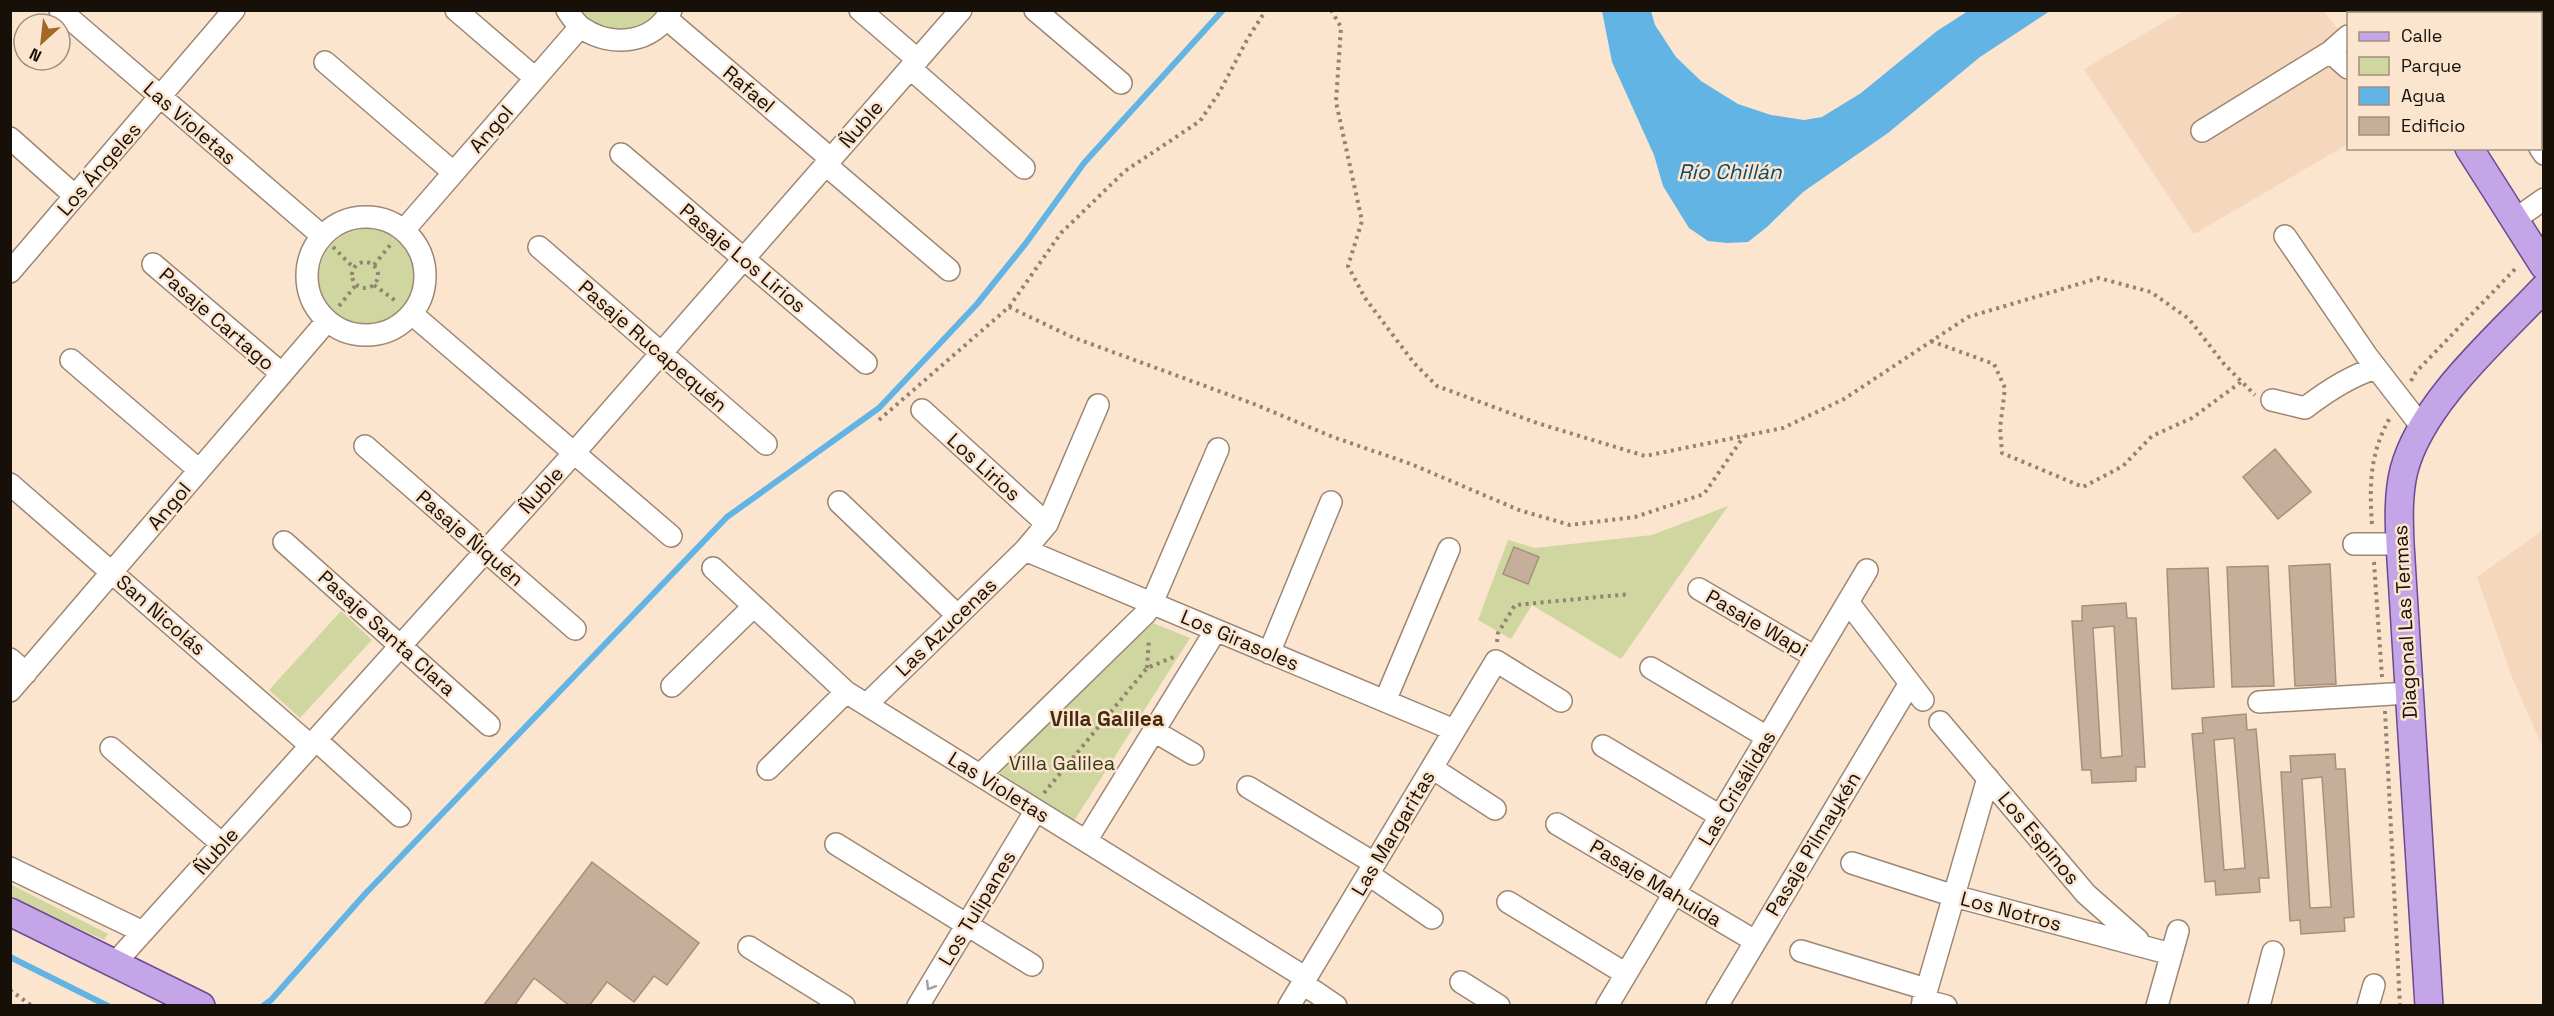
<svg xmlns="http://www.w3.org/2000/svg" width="2554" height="1016" viewBox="0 0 2554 1016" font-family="'Space Grotesk',sans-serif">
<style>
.built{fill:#f4d7bc}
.green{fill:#cfd6a0}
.water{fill:#62b4e5}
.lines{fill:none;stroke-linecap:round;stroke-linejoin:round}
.stream{stroke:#62b4e5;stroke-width:6}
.building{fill:#c5af9a;stroke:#a6907c;stroke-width:1.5;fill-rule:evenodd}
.minor-casing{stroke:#9d8773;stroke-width:24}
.major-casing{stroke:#6d4a8f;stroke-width:30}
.path{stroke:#928373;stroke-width:4;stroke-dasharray:3 4.5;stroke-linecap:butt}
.minor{stroke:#fff;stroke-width:21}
.major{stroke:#c4a5e7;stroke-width:27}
.oneway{stroke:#a29f9c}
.labels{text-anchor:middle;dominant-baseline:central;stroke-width:5;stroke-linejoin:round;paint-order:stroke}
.street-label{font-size:20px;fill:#171008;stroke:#fce5cf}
.park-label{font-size:20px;fill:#393c19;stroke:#fce5cf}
.water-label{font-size:21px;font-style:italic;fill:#074c6c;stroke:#fce5cf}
.neighbourhood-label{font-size:21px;font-weight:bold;fill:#462a0b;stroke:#fce5cf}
</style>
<rect width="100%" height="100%" fill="#fce5cf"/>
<path class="built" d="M2183,11h141l24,31v102l-154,90 -110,-165z
M2543,530v218l-30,-68 -36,-103z"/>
<path class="green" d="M573,11h91l-24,20h-42z
M319 277a48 48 0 1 1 96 0a48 48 0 1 1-96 0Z
M1728,506l-107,153 -89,-54 -21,34 -33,-19 30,-80 27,8 117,-13z
M341,611l31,29 -72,78 -31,-28z
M1153,623l37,15 -116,183 -79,-51z
M10,884l98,50 -4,6 -93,-42z"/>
<path class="water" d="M1602,11h49l4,14 21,32 25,24 37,23 33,11 33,5 18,-3 39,-24 76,-62 31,-20h82l-70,46 -92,76 -85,59 -36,35 -19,15 -21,1 -19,-2 -19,-13 -26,-42 -9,-31 -42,-93z"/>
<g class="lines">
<path class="stream" d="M10,957l98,49
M263,1006l8,-6 94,-106 362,-377 152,-109 98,-104 49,-61 58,-80 139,-153"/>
</g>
<path class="building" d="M2275,449l36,43 -33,27 -35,-42z
M1514,547l25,10 -11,27 -25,-10z
M2330,564l6,120 -41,2 -6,-120z
M2268,566l6,120 -42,1 -5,-120z
M2208,568l6,119 -42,2 -5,-120z
M2126,603l1,15h9l9,149h-9v14l-44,2 -1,-13h-9l-10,-149h10v-15zM2114,626l8,130 -21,2 -8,-130z
M2246,714l1,16 9,-1 13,149h-10l1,14 -44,3 -1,-14 -10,1 -13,-148 11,-1 -1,-15zM2234,738l11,130 -21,2 -10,-130z
M2335,754l1,15h9l9,148 -10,1 1,13 -44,3 -1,-14 -10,1 -9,-149h10l-1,-16zM2322,777l9,130 -21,1 -8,-129z
M592,862l107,81 -32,42 -13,-9 -20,26 -27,-20 -18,24h-19l-36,-28 -20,28h-31z"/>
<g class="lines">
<g class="minor-casing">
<path id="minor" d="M60,10l261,225
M456,10l79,68
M567,10c4,6 9,14 15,18 29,20 72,16 89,-18
M860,10l58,50
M1035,10l86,73
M2457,10l2,4
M667,19l164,140
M2540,51l4,-1
M2330,52l18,16
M325,62l128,110
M910,68l114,100
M2540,91l4,-1
M2202,131l128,-79 18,-16
M10,138l65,58
M2540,148l4,6
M621,154l245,209
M826,165l123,105
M307 276a59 59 0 1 1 118 0a59 59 0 1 1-118 0Z
M2514,220l30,-21
M404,230l176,-203
M2285,236l82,120 55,71
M539,247l227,197
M153,264l129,110
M10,272l224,-262
M412,314l259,222
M71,360l128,110
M2272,400l33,8c22,-17 45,-32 71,-40
M922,410l125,114
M365,446l210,183
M10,484l301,262
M839,502l118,113
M284,542l205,183
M2354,544h46
M1025,550l429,180
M713,568l133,124 460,286
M1699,589l116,68
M1848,602l75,98
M1269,653l62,-151
M10,659l16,14
M1651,668l116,69
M672,686l82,-80
M10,691l317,-370
M1385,701l64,-152
M2259,702l150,-9
M867,704l158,-154 22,-26 51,-119
M1940,722l146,172 52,46
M1154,731l39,23
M316,740l84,76
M1603,746l117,70
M111,748l111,96
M1432,768l63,41
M768,769l78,-77
M980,775l165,-161 7,-11 66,-154
M1248,787l126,76
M1557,824l198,117
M1086,841l130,-211
M836,844l196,121
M1852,863l102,33 217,58
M10,868l133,64
M1368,874l64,44
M1508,902l118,72
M749,947l95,59
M1801,951l125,38
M115,963l459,-510 387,-443
M1461,982l38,24
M1302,983l34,23
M1923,1000l23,6
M918,1006l118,-196
M1289,1006l207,-345 65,40
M1607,1006l260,-436
M1717,1006l193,-323
M1922,1006l66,-228
M2157,1006l21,-75
M2259,1006l14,-54
M2368,1006l6,-21"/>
</g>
<g class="major-casing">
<path id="major" d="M2374,10l3,4
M2469,148l75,118
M10,912l191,94
M2429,1006l-29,-462c-1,-25 -2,-50 4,-74 18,-68 92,-131 140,-182"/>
</g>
<path class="path" d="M1331,10l10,17 -5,75 26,119 -14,45 17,32 49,65 23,23 100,37 108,33 138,-28 61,-29 124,-82 131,-39 52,14 38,27 35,45 31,31
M333,247l21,21
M352 275a13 13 0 1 1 26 0a13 13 0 1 1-26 0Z
M374,265l17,-21
M374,285l23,17
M339,306l17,-21
M1009,307l63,30 182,67 79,33 78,27 108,46 51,15 65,-8 69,-23 40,-58
M1931,341l63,23 11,24 -5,40 2,25 81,34 40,-21 29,-30 40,-18 49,-36
M2411,381l5,-9 102,-106
M879,420l130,-113 52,-74 64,-62 75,-50 19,-28 29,-55 18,-28
M2372,524c-3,-39 -2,-73 19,-108
M2374,562l8,115
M1497,642l1,-9 17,-28 115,-11
M1147,668l2,-30
M2385,711l15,295
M1044,793l103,-125 29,-12
M10,990l22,16"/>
<use href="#minor" class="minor"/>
<use href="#major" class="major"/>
</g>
<defs><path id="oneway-chevron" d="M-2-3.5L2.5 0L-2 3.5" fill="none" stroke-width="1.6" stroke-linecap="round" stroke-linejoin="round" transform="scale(1.5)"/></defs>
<use class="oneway" href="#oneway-chevron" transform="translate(930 986) rotate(121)"/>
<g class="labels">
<g class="street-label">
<text transform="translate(749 89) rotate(40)">Rafael</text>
<text transform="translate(190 123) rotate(41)">Las Violetas</text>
<text transform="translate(861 124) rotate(-49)">Ñuble</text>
<text transform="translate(491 129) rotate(-49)">Angol</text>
<text transform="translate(99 169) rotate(-49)">Los Ángeles</text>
<text transform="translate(743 258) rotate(40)">Pasaje Los Lirios</text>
<text transform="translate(217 319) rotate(41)">Pasaje Cartago</text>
<text transform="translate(653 346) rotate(41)">Pasaje Rucapequén</text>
<text transform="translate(984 467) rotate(42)">Los Lirios</text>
<text transform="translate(541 490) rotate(-48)">Ñuble</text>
<text transform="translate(169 506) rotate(-50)">Angol</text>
<text transform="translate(470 538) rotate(41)">Pasaje Ñiquén</text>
<text transform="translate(161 615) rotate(41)">San Nicolás</text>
<text transform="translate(2405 622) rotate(-93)">Diagonal Las Termas</text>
<text transform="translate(1757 623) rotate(30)">Pasaje Wapi</text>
<text transform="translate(946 627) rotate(-44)">Las Azucenas</text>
<text transform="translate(387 633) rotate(42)">Pasaje Santa Clara</text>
<text transform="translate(1240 640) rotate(23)">Los Girasoles</text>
<text transform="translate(999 787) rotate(32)">Las Violetas</text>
<text transform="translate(1737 788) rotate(-59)">Las Crisálidas</text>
<text transform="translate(1393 833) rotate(-59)">Las Margaritas</text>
<text transform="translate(2039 838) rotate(50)">Los Espinos</text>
<text transform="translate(1813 844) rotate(-59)">Pasaje Pilmaykén</text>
<text transform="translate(216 851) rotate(-48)">Ñuble</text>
<text transform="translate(1656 883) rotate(31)">Pasaje Mahuida</text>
<text transform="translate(977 908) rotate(-59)">Los Tulipanes</text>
<text transform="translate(2011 911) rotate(15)">Los Notros</text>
</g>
<g class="park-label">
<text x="1062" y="763">Villa Galilea</text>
</g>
<g class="water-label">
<text x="1730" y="171">Río Chillán</text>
</g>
<g class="neighbourhood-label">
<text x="1107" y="718">Villa Galilea</text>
</g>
</g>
<rect width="2554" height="1016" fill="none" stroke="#171008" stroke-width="24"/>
<rect x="2347" y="12" width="195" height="138" fill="#fce5cf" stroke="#a0907f" stroke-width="1.5"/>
<rect x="2359" y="32" width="30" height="9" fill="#c4a5e7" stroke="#a0907f" stroke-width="1.5"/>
<text x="2401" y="42" font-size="18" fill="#171008">Calle</text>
<rect x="2359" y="57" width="30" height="18" fill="#cfd6a0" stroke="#a0907f" stroke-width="1.5"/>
<text x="2401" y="72" font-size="18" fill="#171008">Parque</text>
<rect x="2359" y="87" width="30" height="18" fill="#62b4e5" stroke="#a0907f" stroke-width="1.5"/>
<text x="2401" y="102" font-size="18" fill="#171008">Agua</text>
<rect x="2359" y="117" width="30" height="18" fill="#c5af9a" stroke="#a0907f" stroke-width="1.5"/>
<text x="2401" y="132" font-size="18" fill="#171008">Edificio</text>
<g transform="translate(42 42) rotate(207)"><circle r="28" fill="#fce5cf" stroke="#a0907f" stroke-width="1.5"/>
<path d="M0-4.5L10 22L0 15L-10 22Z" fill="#a16826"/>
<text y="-9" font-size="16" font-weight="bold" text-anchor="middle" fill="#171008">N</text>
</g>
</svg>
